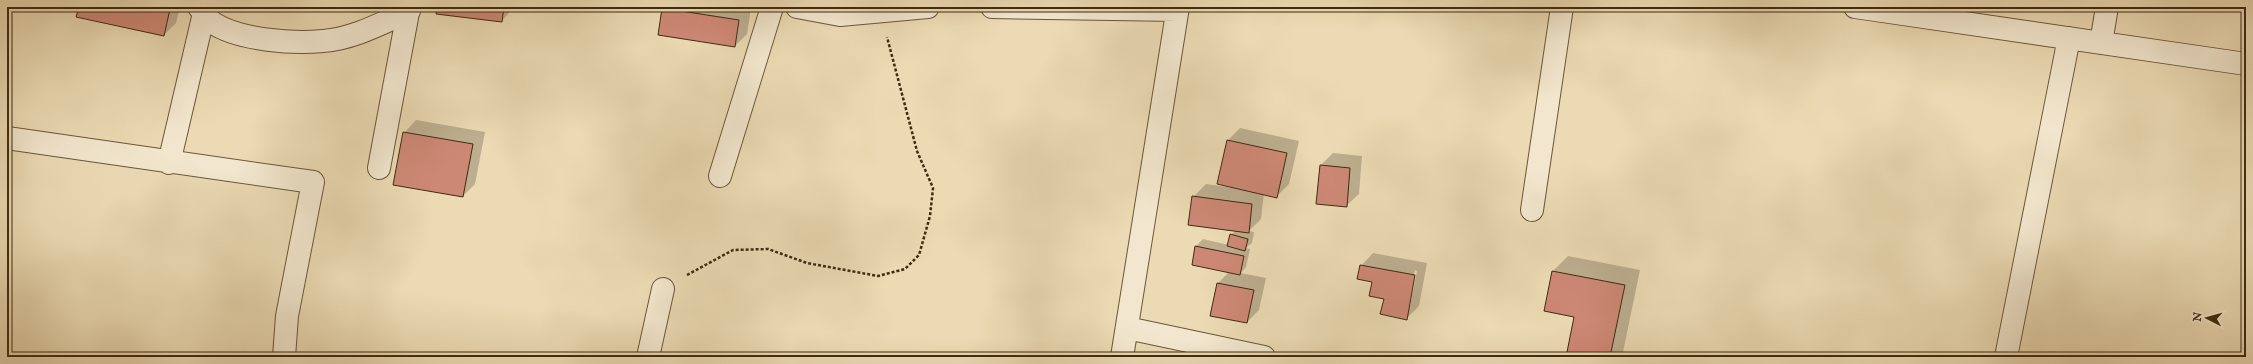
<svg xmlns="http://www.w3.org/2000/svg" width="2253" height="364" viewBox="0 0 2253 364" font-family="'IM FELL English',serif">
<style>
.shadow{fill:#0003;fill-rule:evenodd}
.building{fill:#cd8875;stroke:#3f2b10}
.lines{fill:none;stroke-linecap:round;stroke-linejoin:round}
.minor-casing{stroke:#6a5739;stroke-width:24}
.path{stroke:#3f2b10;stroke-width:2.5;stroke-dasharray:3 2;stroke-linecap:butt}
.minor{stroke:#f2e7ce;stroke-width:22}
</style>
<rect width="100%" height="100%" fill="#ebdab3"/>
<filter id="stains"><feTurbulence type="fractalNoise" baseFrequency=".005" numOctaves="4"/><feColorMatrix values="0 0 0 0 .2 0 0 0 0 .09 0 0 0 0 .02 0 0 0 .5 -.17"/></filter>
<radialGradient id="worn" r=".72"><stop offset=".6" stop-color="#630" stop-opacity="0"/><stop offset="1" stop-color="#630" stop-opacity=".3"/></radialGradient>
<path class="shadow" d="M80,7h100l-4,16 -12,12z
M438,7h76l-12,14z
M665,7l86,1 -4,26 -12,12 -72,-37z
M416,120l69,12 -10,52 -12,12 -59,-63z
M1240,128l59,13 -10,43 -12,12 -13,-3 -3,26 -12,12 5,1 -2,11 -6,5 4,1 -4,18 -5,6 25,5 -7,32 -12,12 -36,-6 7,-33 11,-11 -36,-8 3,-18 7,-7 26,6 2,-10 5,-5 -43,-33 13,-13 28,4 -16,-5 10,-43z
M1333,153l29,3 -3,38 -13,12 -25,-41z
M1373,253l54,10 -8,43 -13,13 -21,-21 -24,-32zM1415,270l2,1 -7,35h-2z
M1568,256l72,14 -18,87h-55l8,-40 -30,-6 8,-40z"/>
<path class="building" d="M79,7h82l9,2 -6,27 -88,-19z
M437,7h67l-2,15 -66,-8z
M662,8l77,12 -4,27 -77,-12z
M403,132l70,12 -10,53 -70,-12z
M1227,140l60,13 -10,45 -60,-14z
M1320,165l30,3 -3,39 -31,-3z
M1192,196l60,8 -3,29 -61,-8z
M1230,234l18,5 -3,12 -18,-5z
M1195,246l49,10 -4,19 -48,-10z
M1360,265l55,10 -8,45 -27,-6 4,-15 -15,-3 3,-14 -15,-3z
M1552,271l73,14 -15,72h-44l8,-40 -30,-6z
M1217,283l37,7 -7,33 -37,-7z"/>
<g class="lines">
<g class="minor-casing">
<path id="minor" d="M199,7c4,5 9,12 14,16 26,17 79,21 110,18 30,-2 59,-18 86,-30
M797,7l43,8 88,-8
M992,7l185,3
M1855,7l391,57
M2101,43l6,-36
M7,138l306,44 -26,134 -3,41
M169,163l35,-150
M379,168l30,-161
M720,176l52,-169
M1532,210l30,-203
M1127,328l137,29
M648,357l15,-68
M1122,357l56,-350
M2006,357l63,-319"/>
</g>
<path class="path" d="M687,275l46,-25 35,-1 39,14 71,13 27,-7 14,-14 11,-39 3,-28 -16,-37 -30,-114"/>
<use href="#minor" class="minor"/>
</g>
<rect width="2253" height="364" fill="none" stroke="#ebdab3" stroke-width="24"/>
<rect x="8" y="8" width="2237" height="348" fill="none" stroke="#3f2b10" stroke-width="2"/>
<rect x="12" y="12" width="2229" height="340" fill="none" stroke="#3f2b10"/>
<g transform="translate(2207 318) rotate(276)" stroke="#f2e7ce" stroke-width="3" paint-order="stroke">
<path d="M0-3L7 15L0 10L-7 15Z" fill="#3f2b10"/>
<text y="-6" font-size="11" font-weight="bold" text-anchor="middle" fill="#3f2b10">N</text>
</g>
<rect width="100%" height="100%" filter="url(#stains)"/>
<rect width="100%" height="100%" fill="url(#worn)"/>
</svg>
